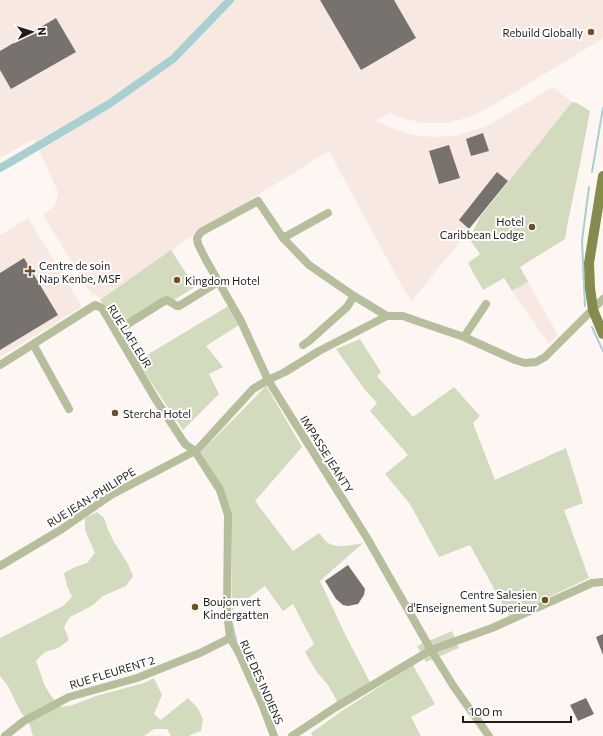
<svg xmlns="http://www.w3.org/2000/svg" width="603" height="736" viewBox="0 0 603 736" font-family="Commissioner,sans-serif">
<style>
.built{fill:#f7e9e1}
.green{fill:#d3dbbe}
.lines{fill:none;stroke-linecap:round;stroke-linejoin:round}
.stream{stroke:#a7d0d1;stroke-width:2}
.canal{stroke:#a7d0d1;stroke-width:8}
.building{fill:#78726f}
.minor{stroke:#b7be9c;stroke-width:8}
.major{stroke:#838c4d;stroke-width:10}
.poi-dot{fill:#6f4f25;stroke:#fff;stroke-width:1.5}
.labels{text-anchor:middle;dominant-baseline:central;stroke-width:4;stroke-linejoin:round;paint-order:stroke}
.poi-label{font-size:11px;fill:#201e1d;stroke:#fff;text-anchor:start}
.street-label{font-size:11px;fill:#201e1d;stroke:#fff}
</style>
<rect width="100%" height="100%" fill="#fdf6f2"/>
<path class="built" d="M0,0h603v35l-1,4 -105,64 -25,13 -24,7h-23l-21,-4 -14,-6 -14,8 19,9 18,5 20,2 22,-1 32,-10 66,-39 19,15 -160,199 -8,-11 -75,-139 -133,82 -96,67 -1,-3 -8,-4 -48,-78 12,-9 3,-14 -24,-53 -34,19z
M28,218l54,89 -82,50v-122z
M528,282l30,53 -9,9 -37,-53z"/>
<path class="green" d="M572,102l5,1 13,8 -11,58 -11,52 -3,18 -45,28 8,15 -16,9 -8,-13 -21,12 -15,-27 12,-9 -11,-15 11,-22z
M171,250l24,37 -73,45 -22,-32z
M230,305l9,20 -33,21 17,21 -14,7 10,20 -36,36 -46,-69z
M360,339l21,33 -4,4 36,41 41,-30 26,29 -7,7 22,57 71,-32 17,55 -19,7 25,68 -80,38 -39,-71 -31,12 -29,-53 -25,-30 23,-19 -38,-44 7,-8 -12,-13 -29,-41z
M266,386l36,61 -47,54 38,50 26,-18c3,3 6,8 9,10 11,6 24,2 35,0l-43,38 26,55 25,48 -33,19 -10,-18 -12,-14 -11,-19 9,-8 -21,-40 -10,7 -18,-25 -33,24v-50l-1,-48 -12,-30 -18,-30z
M97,512l7,6 4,12 6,12 14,22 5,12 -7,10 -23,10 -10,9 -11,6 -12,6 -6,10 5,13 -11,8 -13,4 -9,9 9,25 7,11 9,10 12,-2 23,-9 48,-13 10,-5 8,17 -8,19 7,6 27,-22 9,9 6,12 -2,12 -11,4v1h-19l-4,-7h-13l-10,7h-111l-3,-10 -11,-17 -11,-23 -8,-10v-38l63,-32 9,-9 -5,-11 -3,-13 11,-6 12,-4 8,-10 -10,-23v-12z
M452,631l7,17 -33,14 -9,-16z
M413,665l22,39 -24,13 10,19h-109l-1,-3 31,-22z"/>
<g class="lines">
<path class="stream" d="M592,172l11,-64
M585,306l-3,-65 7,-54
M592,327l11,24
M232,623l4,17"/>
<path class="canal" d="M0,168l38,-22 71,-42 64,-45 57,-59"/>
</g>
<path class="building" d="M320,0h74l22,38 -55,32z
M56,18l20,34 -65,37 -11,-19v-19z
M483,133l6,18 -18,5 -5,-17z
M449,145l11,33 -21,6 -10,-33z
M497,172l11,9 -39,48 -10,-9z
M24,258l34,57 -58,35v-77z
M348,565l17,24 -1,6 -6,9 -10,2 -5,-1 -7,-6 -11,-18z
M603,634v21l-7,-18z
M586,698l8,16 -16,7 -8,-16z"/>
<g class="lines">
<path class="minor" d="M283,238l45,-25
M123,327l41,-26 3,-1 10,6h2l39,-24
M464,337l22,-33
M33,344l36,65
M303,345l6,-4 38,-34 7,-11
M0,365l95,-60 7,3 54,92 29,44 10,7 25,39 8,25 -1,97 3,26 8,13 24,53 12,32
M0,566l62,-37 49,-34 84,-44 4,-3 54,-59 15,-9 17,-8 34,-21 68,-35
M5,736l19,-15 45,-24 68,-19 63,-25 30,-15
M292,736l44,-29 95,-57 61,-22 100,-45 10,-1h1
M489,736l-35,-49 -23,-37 -64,-112 -99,-158 -27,-59 -35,-61 -8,-16 -1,-6 4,-6 57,-31 25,37 26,27 45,31 33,20h16l14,5 47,16 51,23 10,3 11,-1 9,-5 58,-58"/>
<path class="major" d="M603,176l-14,87 1,25 3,22 10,24"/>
</g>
<g class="poi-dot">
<circle cx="591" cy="32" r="4"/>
<circle cx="532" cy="227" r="4"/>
<path d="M28 265h4v4h4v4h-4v4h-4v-4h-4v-4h4z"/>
<circle cx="177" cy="280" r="4"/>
<circle cx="115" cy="413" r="4"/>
<circle cx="545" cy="600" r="4"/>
<circle cx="195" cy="607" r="4"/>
</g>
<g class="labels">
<g class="poi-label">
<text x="583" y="32" text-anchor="end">Rebuild Globally</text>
<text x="524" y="221" text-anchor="end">Hotel<tspan x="524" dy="13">Caribbean Lodge</tspan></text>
<text x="39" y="265">Centre de soin<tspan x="39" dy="13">Nap Kenbe, MSF</tspan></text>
<text x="185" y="280">Kingdom Hotel</text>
<text x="123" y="413">Stercha Hotel</text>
<text x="537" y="594" text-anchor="end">Centre Salesien<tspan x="537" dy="13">d'Enseignement Superieur</tspan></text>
<text x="203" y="601">Boujon vert<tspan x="203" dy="13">Kindergatten</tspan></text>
</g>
<g class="street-label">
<text transform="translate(130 336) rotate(58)">RUE LAFLEUR</text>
<text transform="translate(327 454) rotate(58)">IMPASSE JEANTY</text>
<text transform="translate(91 497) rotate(-32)">RUE JEAN-PHILIPPE</text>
<text transform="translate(112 672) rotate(-17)">RUE FLEURENT 2</text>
<text transform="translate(262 682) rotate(66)">RUE DES INDIENS</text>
</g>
</g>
<g transform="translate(32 32) rotate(86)" stroke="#ffffff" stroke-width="3" paint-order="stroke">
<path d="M0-3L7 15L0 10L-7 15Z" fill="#201e1d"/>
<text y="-6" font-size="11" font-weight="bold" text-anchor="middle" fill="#201e1d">N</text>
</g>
<path d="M463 716v6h108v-6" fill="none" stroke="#201e1d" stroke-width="2"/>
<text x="469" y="716" font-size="12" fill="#201e1d" stroke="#ffffff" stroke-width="3" paint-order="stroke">100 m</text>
</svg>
